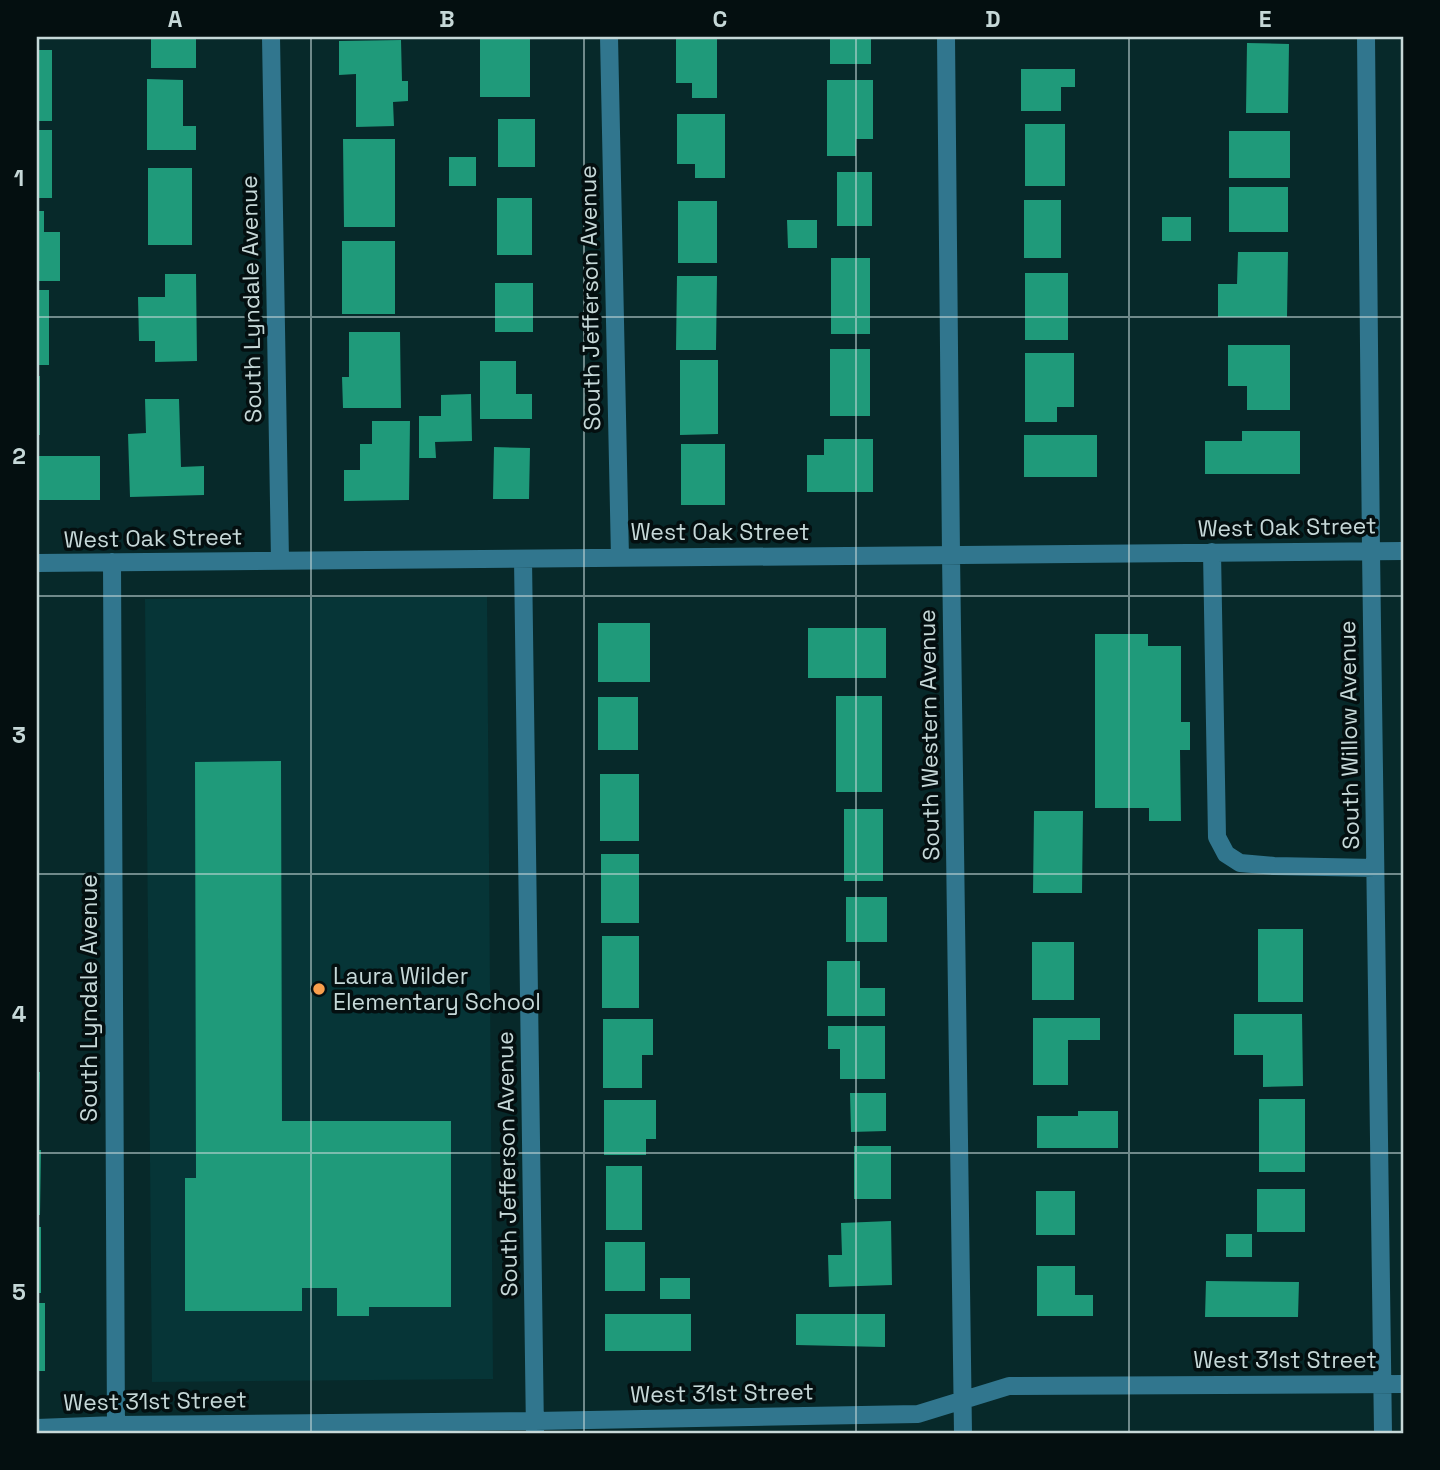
<svg xmlns="http://www.w3.org/2000/svg" width="1440" height="1470" viewBox="0 0 1440 1470" font-family="'Space Grotesk',sans-serif">
<style>
.built{fill:#063537}
.building{fill:#1f9a7a}
.lines{fill:none;stroke-linecap:round;stroke-linejoin:round}
.minor{stroke:#31768e;stroke-width:18}
.grid{fill:none;stroke:#c6d8d8;stroke-width:2;stroke-opacity:0.55}
.poi-dot{fill:#f99f4d;stroke:#040f10;stroke-width:2.5}
.labels{text-anchor:middle;dominant-baseline:central;stroke-width:7;stroke-linejoin:round;paint-order:stroke}
.street-label{font-size:23px;fill:#c6d8d8;stroke:#040f10}
.poi-label{font-size:23px;fill:#c6d8d8;stroke:#040f10;text-anchor:start}
.neatline{fill:none;stroke:#c6d8d8;stroke-width:2.5}
.grid-label{font-size:23px;text-anchor:middle;font-weight:bold;fill:#c6d8d8}
</style>
<rect width="100%" height="100%" fill="#07292a"/>
<path class="built" d="M487,596l6,783 -341,3 -7,-783z"/>
<path class="building" d="M151,37h45v31h-45z
M480,37h50v60h-50z
M676,37h41v61h-25v-15h-16z
M830,37h41v27h-41z
M401,40l1,41h6v20l-15,1 1,24 -38,1v-53l-17,1v-34z
M1247,43l42,1 -1,69h-42z
M37,50h15v71h-15z
M1021,69h54v18h-14v24h-40z
M147,79l36,1v46h13v24h-49z
M827,80h46v59h-17v17h-29z
M677,114h48v64h-30v-14h-18z
M498,119h37v48h-37z
M1025,124h40v62h-40z
M37,130h15v68h-15z
M1229,131h61v47h-61z
M343,139h52v88h-51z
M449,157h27v29h-27z
M148,168h44v77h-44z
M837,172h35v54h-35z
M1229,187h59v45h-59z
M497,198h35v57h-35z
M1024,200h37v58h-37z
M678,201h39v62h-39z
M37,211h7v21h16v49h-23z
M1162,217h29v24h-29z
M787,220h30v28h-29z
M342,241h53v73h-53z
M1238,252h50l-1,65h-69v-33h19z
M831,258h39v76h-39z
M1025,273h43v67h-43z
M165,274h31l1,87 -42,1v-21h-16l-1,-44h27z
M677,276h40l-1,74h-40z
M495,283h38v49h-38z
M37,290h12v75h-12z
M349,332h51l1,76h-58l-1,-31h7z
M1228,345h62v65h-43v-24h-19z
M830,349h40v67h-40z
M1025,353h49v54h-17v15h-32z
M680,360h38v74l-38,1z
M480,361h36v33h16v25h-52z
M37,376h3v59h-3z
M471,394l1,47 -37,1 1,16h-17v-42h22v-21z
M145,399h34l2,68 23,-1v29l-74,2 -2,-63 18,-1z
M372,421h38l-1,79 -65,1v-31h16v-26h12z
M1242,431h58v43h-95v-33h37z
M1024,435h73v42h-73z
M824,439h49v53h-66v-37h17z
M681,444h44v61h-44z
M494,447l36,1 -1,51h-36z
M37,456h63v44h-63z
M598,623h52v59h-52z
M808,628h78v50h-78z
M1095,634h53v12h33v76h9v28h-10l1,71h-32v-13h-54z
M836,696h46v96h-46z
M598,697h40v53h-40z
M281,761l1,360h169v186h-82v9h-32v-28h-35v23h-117v-133h11l-1,-416z
M600,774h39v67h-39z
M844,809h39v72h-39z
M1034,811h49l-1,82h-49z
M601,854h38v69h-38z
M846,897h41v45h-41z
M1258,929h45v73h-45z
M602,936h37v72h-37z
M1032,942h42v58h-42z
M827,961h33v27h25v28h-58z
M1234,1014h68l1,72 -40,1v-32h-29z
M1033,1018h67v22h-32v45h-35z
M603,1019h50v36h-11v33h-39z
M828,1026h57v53h-45v-30h-12z
M37,1072h3l-1,56h-2z
M850,1093h36v38l-35,1z
M1259,1099h46v73h-46z
M604,1100h52v39h-10v16h-42z
M1078,1111h40v37h-81v-32h41z
M854,1146h37v53h-37z
M37,1150h4l-1,65h-3z
M606,1166h36v64h-36z
M1257,1189h48v43h-48z
M1036,1191h39v44h-39z
M891,1221l1,64 -63,2 -1,-32h14l-1,-32z
M37,1227h4v66h-4z
M1226,1234h26v23h-26z
M605,1242h40v49h-40z
M1037,1266h38v29h18v21h-56z
M660,1278h30v21h-30z
M1206,1281l93,1 -1,35h-93z
M37,1303h8v68h-8z
M605,1314h86v37h-86z
M796,1314h89v33l-89,-2z"/>
<g class="lines">
<path class="minor" d="M271,37l9,524
M609,37l11,521
M946,37l5,518 12,878
M1366,37l5,514 12,882
M1212,552l5,285 9,17 14,9 34,3 101,2
M523,559l12,874
M112,562l4,871
M37,563l1366,-12
M37,1428l79,-3 419,-4 383,-7 91,-28 394,-2"/>
</g>
<path class="grid" d="M311,37v1396M584,37v1396M856,37v1396M1129,37v1396M37,317h1366M37,596h1366M37,874h1366M37,1153h1366"/>
<circle class="poi-dot" cx="319" cy="989" r="7"/>
<g class="labels">
<g class="street-label">
<text transform="translate(590 298) rotate(-91)">South Jefferson Avenue</text>
<text transform="translate(251 299) rotate(-91)">South Lyndale Avenue</text>
<text transform="translate(1287 527) rotate(-1)">West Oak Street</text>
<text x="720" y="532">West Oak Street</text>
<text transform="translate(153 538) rotate(-1)">West Oak Street</text>
<text transform="translate(929 735) rotate(-91)">South Western Avenue</text>
<text transform="translate(1349 735) rotate(-91)">South Willow Avenue</text>
<text transform="translate(89 998) rotate(-90)">South Lyndale Avenue</text>
<text transform="translate(507 1164) rotate(-91)">South Jefferson Avenue</text>
<text x="1285" y="1360">West 31st Street</text>
<text transform="translate(722 1393) rotate(-1)">West 31st Street</text>
<text transform="translate(155 1401) rotate(-1)">West 31st Street</text>
</g>
<g class="poi-label">
<text x="333" y="976">Laura Wilder<tspan x="333" dy="26">Elementary School</tspan></text>
</g>
</g>
<rect width="1440" height="1470" fill="none" stroke="#040f10" stroke-width="77"/>
<rect x="38" y="38" width="1364" height="1394" class="neatline"/>
<g class="grid-label">
<text x="175" y="27">A</text>
<text x="447" y="27">B</text>
<text x="720" y="27">C</text>
<text x="993" y="27">D</text>
<text x="1265" y="27">E</text>
<text x="19" y="186">1</text>
<text x="19" y="464">2</text>
<text x="19" y="743">3</text>
<text x="19" y="1022">4</text>
<text x="19" y="1300">5</text>
</g>
</svg>
